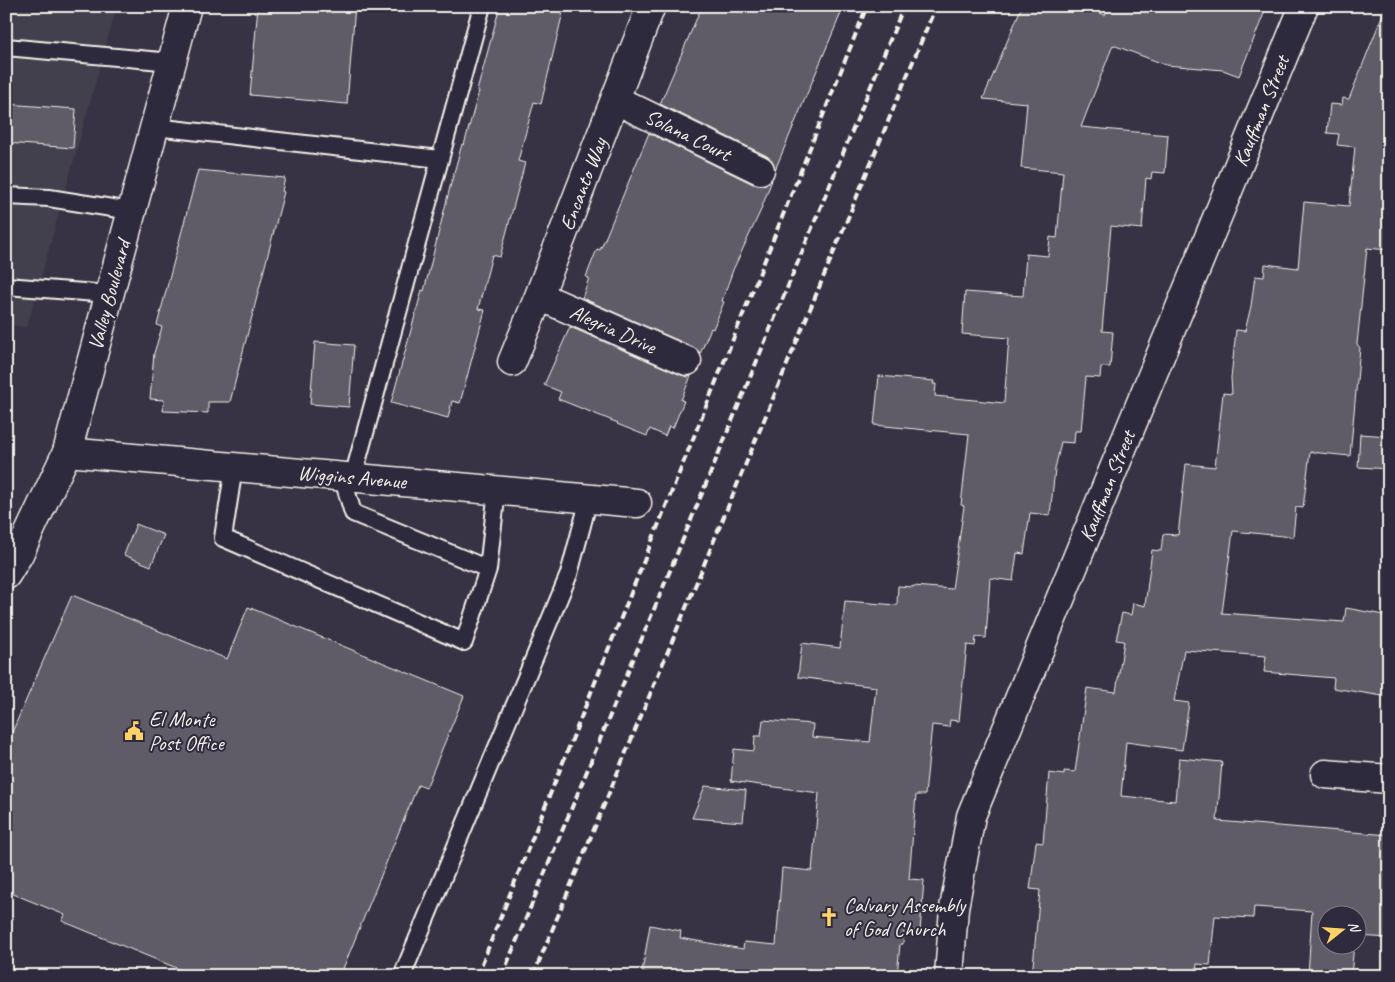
<svg xmlns="http://www.w3.org/2000/svg" width="1395" height="982" viewBox="0 0 1395 982" font-family="Caveat,sans-serif">
<style>
.built{fill:#433f4e}
.building{fill:#5f5c67;stroke:#f4f1e8}
.lines{fill:none;stroke-linecap:round;stroke-linejoin:round}
.service-casing{stroke:#f4f1e8;stroke-width:20}
.minor-casing{stroke:#f4f1e8;stroke-width:31}
.primary-casing{stroke:#f4f1e8;stroke-width:31}
.service{stroke:#2f2a3d;stroke-width:16}
.minor{stroke:#2f2a3d;stroke-width:28}
.primary{stroke:#2f2a3d;stroke-width:28}
.rail{stroke:#f4f1e8;stroke-width:4;stroke-dasharray:8 4;stroke-linecap:butt}
.labels{text-anchor:middle;dominant-baseline:central;stroke-width:4;stroke-linejoin:round;paint-order:stroke}
.street-label{font-size:21px;fill:#f4f1e8;stroke:#2f2a3d}
.poi-label{font-size:21px;fill:#f4f1e8;stroke:#2f2a3d;text-anchor:start}
</style>
<rect width="100%" height="100%" fill="#373244"/>
<filter id="ink" filterUnits="userSpaceOnUse"><feTurbulence type="fractalNoise" baseFrequency=".02" numOctaves="2"/><feDisplacementMap in="SourceGraphic" scale="10" xChannelSelector="R" yChannelSelector="G"/><feConvolveMatrix kernelMatrix="1 2 1 2 8 2 1 2 1" color-interpolation-filters="sRGB"/></filter>
<g filter="url(#ink)">
<path class="built" d="M6,6h111l-90,321 -21,-2z"/>
<path class="building" d="M258,6h97l-8,98 -97,-9z
M500,6h46l17,6 -22,92 -7,-2 -16,59 7,2 -25,94 -8,-2 -14,54 7,1 -25,93 -8,-2 -4,17 -57,-15 31,-113 2,1 26,-104 12,-43 2,1 15,-54h-2z
M702,6h142l-69,164 -2,-8 -6,-6 -107,-52z
M1022,6h61l22,9 4,-9h158l-28,70 -16,-6 -57,-5 -53,-20 -32,82 87,8 -3,38 -13,-1 -1,7 -5,-1 -4,51 -31,-3 -9,105 11,1 -3,35h-9l-1,11 -14,-1 -5,54h-6l-1,12 -13,-1 -6,27 -5,46 -20,-2 -6,41 -7,-1 -4,28 -23,-3 -4,60 -10,-1 -1,9 -8,-1 -8,76 -9,-1 -1,7 -17,-2 -7,70h-9l-7,84 15,1 -4,52 -16,-2 -1,14h-3l-3,32h-233l-22,-4 8,-47 31,6 -1,7 63,11 1,-7 32,3 6,-77 30,3 7,-78 -88,-12 3,-32 20,2 1,-15h6l2,-16 50,4 -1,13 58,5 6,-55 -78,-10 4,-34 38,5 5,-47 52,4 1,-19 15,1v-1l39,3 12,-83 -3,-1 8,-71 -95,-9 5,-49 55,5 -1,3h3l-1,12 69,7 5,-65 -47,-4 3,-42 58,4 3,-42 22,2 2,-19 7,1 6,-66 -42,-4 6,-65 -44,-4z
M1386,6h3v244l-22,-2 -10,96 3,4 -10,108 -40,-4 -7,56 -7,-1 -3,30 -60,-6 -11,82 122,9 2,-14 43,8v81l-56,-9 1,-10 -70,-6 2,-16 -82,-6 -10,51 15,2 -7,47 -56,-8 -5,54 54,5 4,-43 43,4 -5,59 172,14v103l-31,-2v-22h-30v30h26l-3,32h-43l4,-65 -58,-4 -1,11 -38,-2 -5,49 -13,-1 -1,12h-164l8,-86 -10,-1 6,-47 7,1 6,-70 15,2v-4l11,1 12,-84 29,4 8,-51 -8,-1 6,-27 9,2 2,-12 12,3 7,-56 9,1 2,-17 15,1 8,-71 29,3 8,-74 9,1 -1,-16 5,-48 9,1 6,-25 4,-30 9,1 1,-13 33,4 6,-66 45,4 6,-59 -18,-2 2,-11 -12,-1 3,-29 12,1 1,-7 6,1z
M6,104l70,5 -3,39 -67,-5z
M649,133l104,51 9,1 6,-2 4,-3 -12,32 -27,58 -11,31 2,1 -11,27 -2,-1 -11,26 -7,-7 -111,-49 7,-20 -3,-1 11,-28 3,1 4,-9z
M198,170l87,8 -3,13 2,1 -54,210h-22v11l-45,-2 1,-11 -14,-1 4,-46 8,-26 -5,-2z
M570,327l111,48 7,2 3,-1 -10,24 3,1 -11,27 -4,-2 -4,10 -15,-7 -3,7 -30,-12 1,-1 -60,-24 3,-7 -17,-7z
M315,342l39,3 -5,62 -39,-3z
M1360,434l29,2v33l-31,-2z
M136,524l28,11 -13,31 -27,-11z
M72,595l155,64 21,-52 216,89 -38,92 -8,-3 -78,191h-144l-134,-55 3,-6 -59,-24v-145z
M705,786l41,4 -3,32 -51,-4z"/>
<g class="lines">
<g class="service-casing">
<path id="service" d="M6,47l166,15
M155,127l285,32
M6,196l43,2 82,13
M6,286l103,8
M234,467l-11,71 241,104 24,-73 9,-79
M342,476l11,37 135,56
M353,477l129,-471
M402,976l167,-402 20,-75"/>
</g>
<g class="minor-casing">
<path id="minor" d="M616,100l144,70
M539,296l148,65
M512,362l27,-66 112,-290
M67,452l570,51
M1325,774l64,5
M949,976l5,-68 17,-92 333,-810"/>
</g>
<g class="primary-casing">
<path id="primary" d="M6,575l13,-21 48,-102 120,-446"/>
</g>
<use href="#service" class="service"/>
<use href="#minor" class="minor"/>
<use href="#primary" class="primary"/>
<path class="rail" d="M477,976l390,-970
M502,976l402,-970
M533,976l403,-970"/>
</g>
</g>
<defs>
<g id="civic-bare" transform="scale(1.5)"><path d="M-.6-6.5H3V-4.5H.6V-3L4-1V1h2V6H-6V1h2V-1L-.6-3ZM-1.2 2.5V6h2.4V2.5Z" fill="#ffd166" stroke="#2f2a3d" stroke-width="2.5" paint-order="stroke"/></g>
<g id="church-bare" transform="scale(1.5)"><path d="M-1.2-6h2.4v3.5h3.3v2.4h-3.3V6h-2.4V-.1h-3.3v-2.4h3.3Z" fill="#ffd166" stroke="#2f2a3d" stroke-width="2.5" paint-order="stroke"/></g>
</defs>
<g fill-rule="evenodd">
<use href="#civic-bare" x="134" y="731"/>
<use href="#church-bare" x="829" y="917"/>
</g>
<g class="labels">
<g class="street-label">
<text transform="translate(1261 111) rotate(-68)">Kauffman Street</text>
<text transform="translate(688 135) rotate(26)">Solana Court</text>
<text transform="translate(583 184) rotate(-69)">Encanto Way</text>
<text transform="translate(109 295) rotate(-75)">Valley Boulevard</text>
<text transform="translate(613 329) rotate(24)">Alegria Drive</text>
<text transform="translate(352 477) rotate(5)">Wiggins Avenue</text>
<text transform="translate(1107 486) rotate(-68)">Kauffman Street</text>
</g>
<g class="poi-label">
<text x="149" y="719">El Monte<tspan x="149" dy="24">Post Office</tspan></text>
<text x="844" y="905">Calvary Assembly<tspan x="844" dy="24">of God Church</tspan></text>
</g>
</g>
<rect width="1395" height="982" fill="none" stroke="#2f2a3d" stroke-width="25"/>
<rect x="12" y="12" width="1370" height="957" fill="none" stroke="#f4f1e8" stroke-width="2" filter="url(#ink)"/>
<g transform="translate(1342 930) rotate(73)"><circle r="24" fill="#2f2a3d" stroke="#7e7a81"/>
<path d="M0-4L9 19L0 12L-9 19Z" fill="#ffd166"/>
<text y="-8" font-size="14" font-weight="bold" text-anchor="middle" fill="#f4f1e8">N</text>
</g>
</svg>
